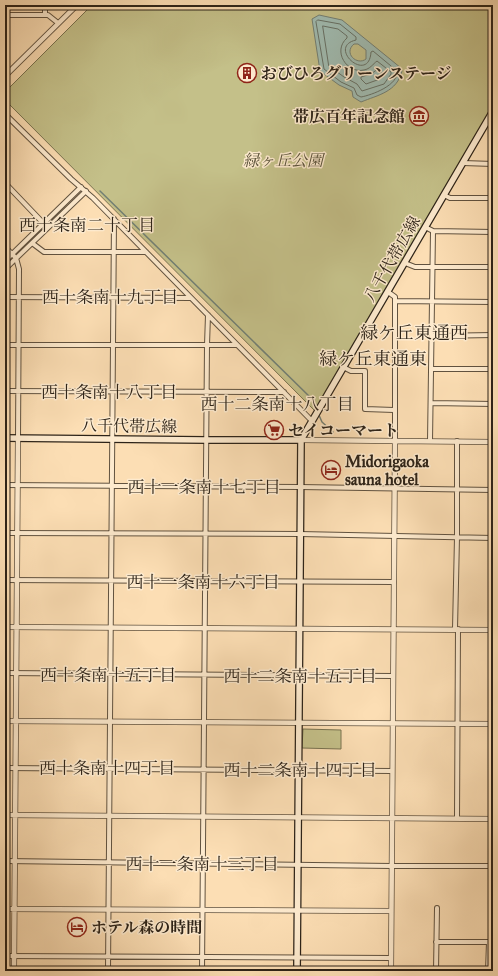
<svg xmlns="http://www.w3.org/2000/svg" width="498" height="976" viewBox="0 0 498 976" font-family="'IM FELL Great Primer','Noto Serif JP',serif">
<style>
.green{fill:#c4c089;stroke:#787250}
.water{fill:#a0bcb2;stroke:#727f74;fill-rule:evenodd}
.lines{fill:none;stroke-linecap:round;stroke-linejoin:round}
.shore{stroke:#667065;stroke-width:1}
.stream{stroke:#727f74;stroke-width:1.5}
.minor-casing{stroke:#61523f;stroke-width:6}
.tertiary-casing{stroke:#61523f;stroke-width:6}
.secondary-casing{stroke:#2d2318;stroke-width:8}
.minor{stroke:#fdeace;stroke-width:4}
.tertiary{stroke:#fdeace;stroke-width:4.5}
.secondary{stroke:#fdeace;stroke-width:5.5}
.labels{text-anchor:middle;dominant-baseline:central;stroke-width:3;stroke-linejoin:round;paint-order:stroke}
.poi-label{font-size:16px;font-weight:bold;fill:#2d2318;stroke:#fdeace;text-anchor:start}
.park-label{font-size:16px;font-style:italic;fill:#5a523a;stroke:#fdeace}
.street-label{font-size:16px;fill:#2d2318;stroke:#fdeace}
.neighbourhood-label{font-size:17px;fill:#2d2318;stroke:#fdeace}
.quarter-label{font-size:18px;fill:#2d2318;stroke:#fdeace}
</style>
<rect width="100%" height="100%" fill="#fcdeb4"/>
<filter id="stains"><feTurbulence type="fractalNoise" baseFrequency=".005" numOctaves="4"/><feColorMatrix values="0 0 0 0 .2 0 0 0 0 .09 0 0 0 0 .02 0 0 0 .5 -.17"/></filter>
<radialGradient id="worn" r=".72"><stop offset=".6" stop-color="#630" stop-opacity="0"/><stop offset="1" stop-color="#630" stop-opacity=".3"/></radialGradient>
<path class="green" d="M92,5h401v103l-178,303 -310,-311v-8z
M303,729l38,1v19l-39,-1z"/>
<path class="water" d="M319,15l23,5 59,48 1,3c-5,21 -24,24 -41,31l-8,-5 -1,-6 -13,-6 -19,-14 -8,-52zM354,44h4l8,6v9c-9,7 -23,-6 -12,-15z"/>
<g class="lines">
<path class="shore" d="M318,20l22,4 16,13v3c-30,7 13,45 15,12l2,-1 24,20c2,14 -25,24 -36,26l-4,-2 -3,-7 -13,-6 -17,-13 -8,-47z
M323,26l15,3 9,7v2c-15,13 0,36 17,32 6,-1 9,-6 13,-9l14,11v2l-7,10 -22,7 -5,-7 -13,-7 -15,-11z
M377,70l6,4 -3,5 -14,5 -5,-5v-2l10,-3z"/>
<path class="stream" d="M100,191l212,208 5,11
M318,413l4,9 11,10"/>
<g class="minor-casing">
<path id="minor" d="M45,5v10
M5,15h43l10,8
M5,114l66,65 22,19 219,223
M463,163l30,1
M5,183l42,44
M444,195l6,3h43
M425,227l8,4 60,1
M32,243l12,9h102
M5,247l11,11 3,11 -1,169
M5,261l76,-74
M405,263l10,4h78
M5,269l81,-78
M388,292l7,5v144
M5,297l186,1
M395,301l98,1
M432,336l61,-1
M5,345h232
M343,367l8,4h14v38l29,1
M432,369h61
M5,391l279,1
M432,403l61,1
M430,441l3,-210
M5,485l295,2 193,3
M5,533l295,1 193,4
M5,580l389,2
M455,629l2,-92v-96
M5,673l388,3
M5,768l387,3
M457,818l1,-189
M5,861l387,5h101
M436,942h53l-1,29
M5,956l386,2
M108,971l6,-752
M202,971l5,-626 1,-30
M436,971l1,-63"/>
</g>
<g class="tertiary-casing">
<path id="tertiary" d="M5,76l72,-71
M301,440l192,2
M5,627l488,3
M5,721l488,3
M5,815l488,4
M5,909l386,2
M14,971l4,-533
M391,971l4,-530"/>
</g>
<g class="secondary-casing">
<path id="secondary" d="M5,438l201,2h95
M297,971l4,-531 192,-329"/>
</g>
<use href="#minor" class="minor"/>
<use href="#tertiary" class="tertiary"/>
<use href="#secondary" class="secondary"/>
</g>
<defs>
<g id="building-ring" transform="scale(1)"><circle r="9.5" fill="#fdeace" stroke="#8f2418" stroke-width="1.5"/><path d="M-4-6H4V6H1V3H-1V6H-4ZM-2.5-4.3h1.7v1.8h-1.7ZM.8-4.3h1.7v1.8H.8ZM-2.5-1h1.7V.8h-1.7ZM.8-1h1.7V.8H.8Z" fill="#8f2418"/></g>
<g id="museum-ring" transform="scale(1)"><circle r="9.5" fill="#fdeace" stroke="#8f2418" stroke-width="1.5"/><path d="M0-6L6-3V-2H-6V-3ZM-5-1h2V3h-2ZM-1-1h2V3h-2ZM3-1h2V3H3ZM-6 4H6V6H-6Z" fill="#8f2418"/></g>
<g id="supermarket-ring" transform="scale(1)"><circle r="9.5" fill="#fdeace" stroke="#8f2418" stroke-width="1.5"/><path d="M-6-5.5h2.5l.6 2H6L4.5 2H-2.5L-4.4-4H-6ZM-1.5 3.2a1.3 1.3 0 1 0 .1 0ZM3 3.2a1.3 1.3 0 1 0 .1 0Z" fill="#8f2418"/></g>
<g id="hotel-ring" transform="scale(1)"><circle r="9.5" fill="#fdeace" stroke="#8f2418" stroke-width="1.5"/><path d="M-6-4.5h1.5V1H6V5H4.5V3h-9V5H-6ZM-4 0a1.8 1.8 0 1 1 3.6 0ZM.5 0V-2.5h3Q6-2.5 6 0Z" fill="#8f2418"/></g>
</defs>
<g fill-rule="evenodd">
<use href="#building-ring" x="247" y="73"/>
<use href="#museum-ring" x="419" y="116"/>
<use href="#supermarket-ring" x="274" y="430"/>
<use href="#hotel-ring" x="331" y="470"/>
<use href="#hotel-ring" x="77" y="927"/>
</g>
<g class="labels">
<g class="poi-label">
<text x="261" y="73">おびひろグリーンステージ</text>
<text x="405" y="116" text-anchor="end">帯広百年記念館</text>
<text x="288" y="430">セイコーマート</text>
<text x="345" y="461">Midorigaoka<tspan x="345" dy="18">sauna hotel</tspan></text>
<text x="91" y="927">ホテル森の時間</text>
</g>
<g class="park-label">
<text x="283" y="160">緑ヶ丘公園</text>
</g>
<g class="street-label">
<text transform="translate(392 259) rotate(-60)">八千代帯広線</text>
<text transform="translate(129 426) rotate(1)">八千代帯広線</text>
</g>
<g class="neighbourhood-label">
<text x="87" y="225">西十条南二十丁目</text>
<text x="110" y="297">西十条南十九丁目</text>
<text x="109" y="392">西十条南十八丁目</text>
<text x="277" y="404">西十二条南十八丁目</text>
<text x="204" y="487">西十一条南十七丁目</text>
<text x="203" y="582">西十一条南十六丁目</text>
<text x="108" y="675">西十条南十五丁目</text>
<text x="300" y="676">西十二条南十五丁目</text>
<text x="107" y="768">西十条南十四丁目</text>
<text x="300" y="770">西十二条南十四丁目</text>
<text x="202" y="864">西十一条南十三丁目</text>
</g>
<g class="quarter-label">
<text x="414" y="333">緑ケ丘東通西</text>
<text x="373" y="359">緑ケ丘東通東</text>
</g>
</g>
<rect width="498" height="976" fill="none" stroke="#fcdeb4" stroke-width="20"/>
<rect x="6" y="6" width="486" height="964" fill="none" stroke="#2d2318" stroke-width="2"/>
<rect x="10" y="10" width="478" height="956" fill="none" stroke="#2d2318"/>
<rect width="100%" height="100%" filter="url(#stains)"/>
<rect width="100%" height="100%" fill="url(#worn)"/>
</svg>
